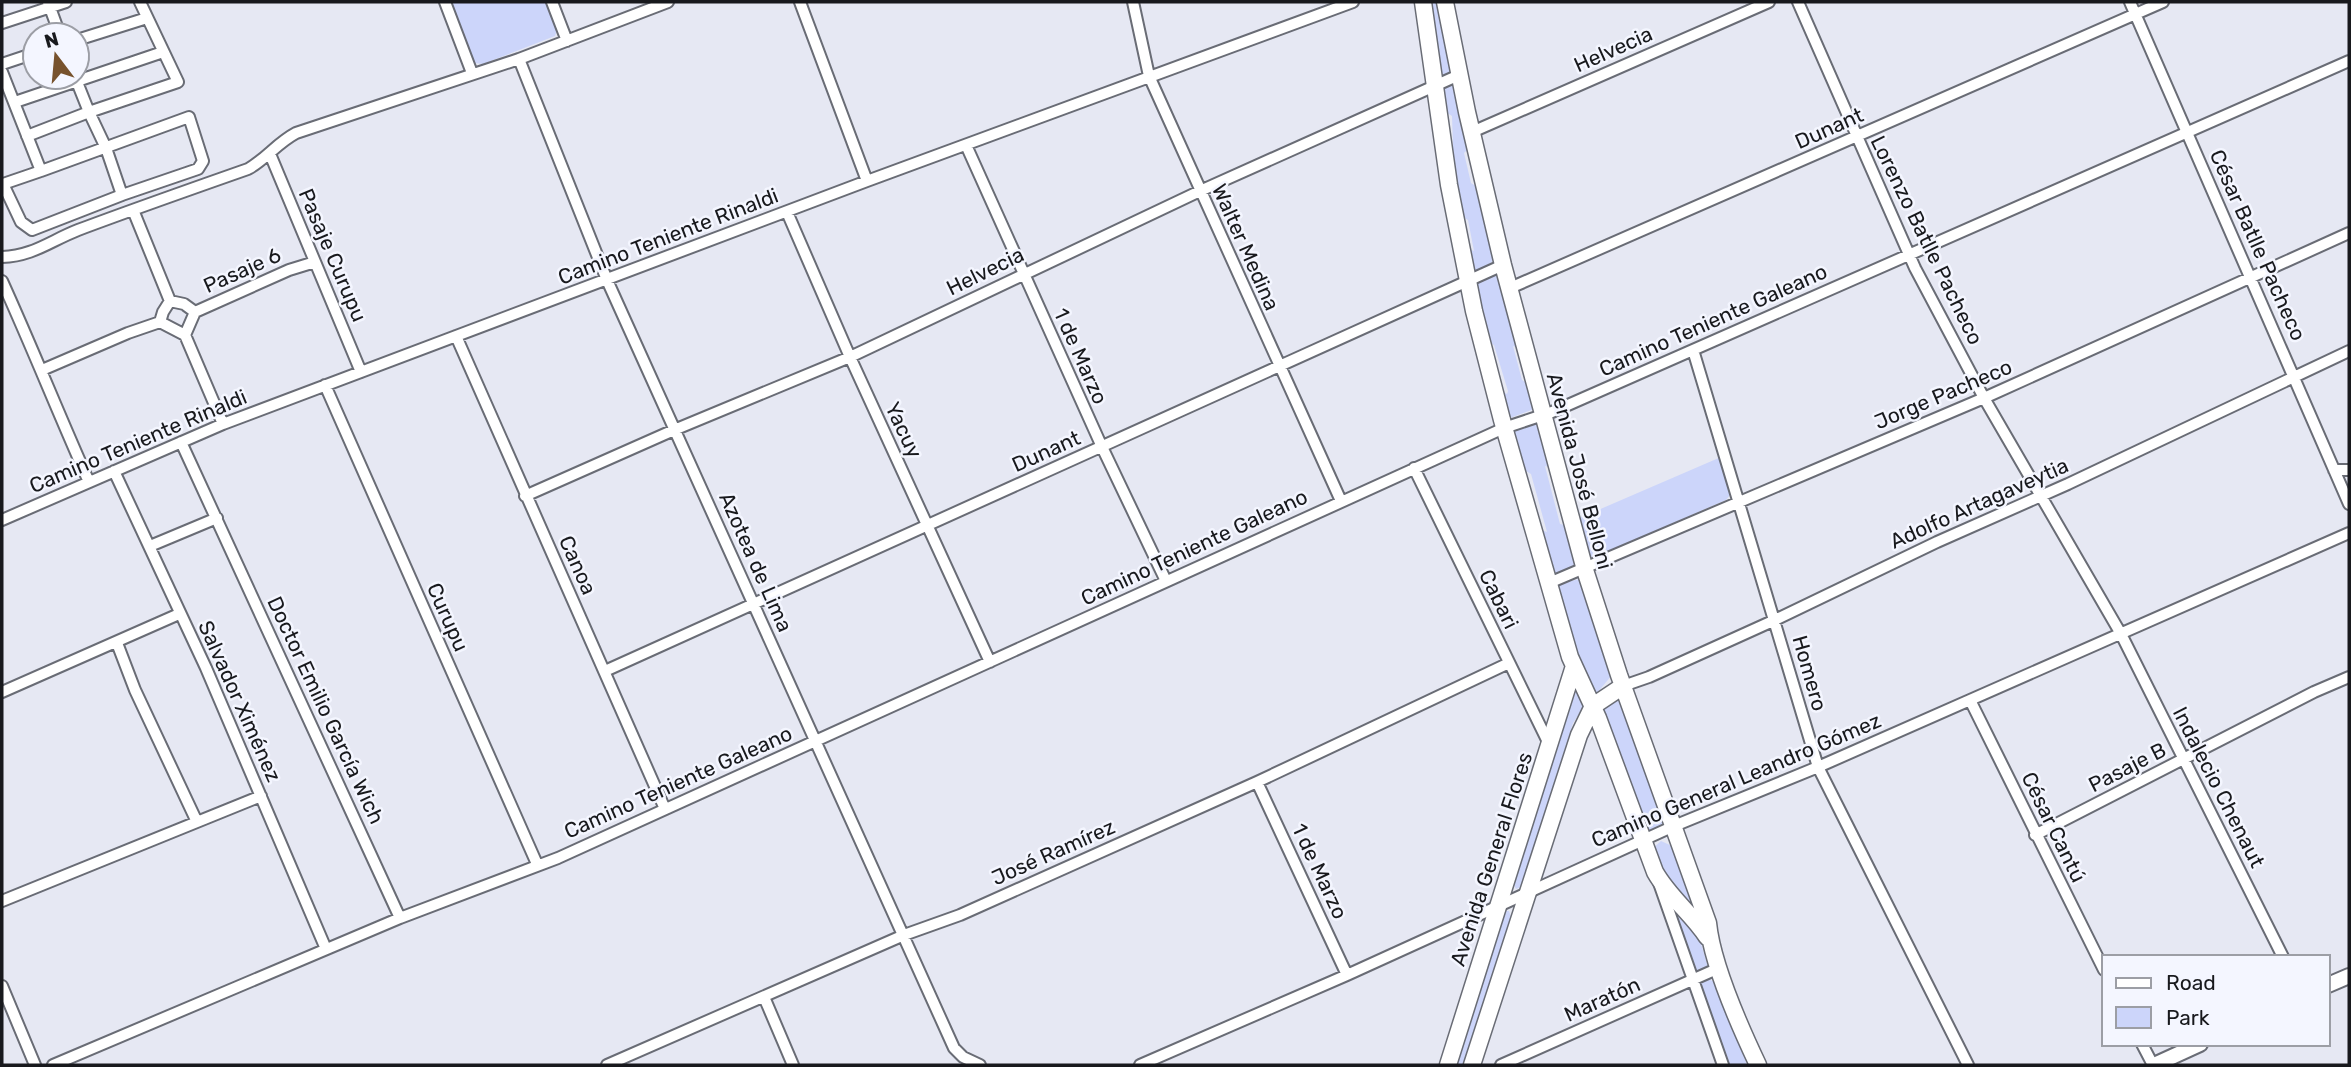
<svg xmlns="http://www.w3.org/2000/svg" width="2351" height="1067" viewBox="0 0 2351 1067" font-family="Rubik,sans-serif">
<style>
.green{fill:#ccd5fa}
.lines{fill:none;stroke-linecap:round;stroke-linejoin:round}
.minor-casing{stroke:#696c75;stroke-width:14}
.tertiary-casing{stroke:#696c75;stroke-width:18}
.secondary-casing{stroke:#696c75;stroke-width:19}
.minor{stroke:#fff;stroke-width:10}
.tertiary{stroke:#fff;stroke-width:14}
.secondary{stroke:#fff;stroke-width:16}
.labels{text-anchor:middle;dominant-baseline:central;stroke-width:5;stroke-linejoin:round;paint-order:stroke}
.street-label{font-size:21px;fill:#18191d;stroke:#f4f6ff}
</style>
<rect width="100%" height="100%" fill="#e6e8f3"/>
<path class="green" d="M449,2h97l11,28 -2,6 -72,28 -9,-1 -4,-3z
M1429,2h13l11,68 -11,6 -3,-1z
M1453,82l3,2 17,71 -7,-4 -2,2 7,30 9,6 15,68 -6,9 -14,6 -10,-25 9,4 -6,-31 -10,-6 -12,-71 7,3 -1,-30 -9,-6 -1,-25z
M1492,274l7,2 23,74 -9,-4 9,34 10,7 2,22 -24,9 -3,-1 -9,-28 9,5 1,-3 -14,-46 -8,-4 -12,-53 3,-8z
M1536,421l5,3 12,44 -8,-2 15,58 9,2 7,40 -22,10 -15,-47 8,3 -16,-58 -8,-5 -11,-39z
M1721,457l9,32v6l-4,5 -129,56 -8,1 -14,-37z
M1580,579l32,96 -15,18h-4l-26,-61 2,-6 -13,-36 6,-7z
M1576,689l9,16 -12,18 -52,164 -5,2 -3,-6z
M1620,697l43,121 -2,10 -12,4 -3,-2 -45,-121z
M1661,841l11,5 35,87 -41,-49 -15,-34z
M1669,903l28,27 11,37 -13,7z
M1504,911h5l2,6 -48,148h-9z
M1708,979l7,3 32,83h-20l-29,-81 2,-3z"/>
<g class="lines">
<g class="minor-casing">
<path id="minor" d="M48,2l12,33
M445,2l27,71
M552,2l15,39
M800,2l67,179
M1133,2l16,74 192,425
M1798,2l117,266 69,130 137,236 162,323
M2130,2l219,502
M2,23l64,-21
M77,40l70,-22
M519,59l88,221 347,768 9,9 17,8
M2,64l33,-11
M2,72l39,99 148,-54 14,44 -5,8 -76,26 -90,35 -11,-8 -18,-38 38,-13
M75,77l14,35 89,-30 -38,-80
M15,102l148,-50
M1472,132l297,-130
M27,136l62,-24 17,36 16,47
M966,145l136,302 64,134
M270,154l91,218
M133,210l37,91
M787,212l63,145 140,305
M2,257c31,-1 48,-16 76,-27 56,-21 113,-41 170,-61 18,-10 29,-26 48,-36l223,-74 149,-57
M2,281c30,66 57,134 87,201
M1510,288l653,-286
M195,312l-10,23 38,89
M160,322l25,13
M456,336l209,473
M1693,350l125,417 150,298
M42,370l86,-37 32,-11 3,-10 7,-11 14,3 11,8 94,-42 26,-8
M325,385l212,479
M181,442l219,476
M1414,468l136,278
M2334,470h15
M114,471l92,197 120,281
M525,496l149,-66 176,-73 350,-166 259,-116
M2,520l221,-96 644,-243 486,-179
M150,546l67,-28
M1549,583l435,-185 365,-165
M117,643l18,47 62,132
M605,671l898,-406
M1623,686l26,-9 126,-57 162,-78 131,-58 281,-133
M2,692l177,-78
M1970,700l134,270
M1257,782l90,193
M2035,835l279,-143 35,-15
M1659,883l64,182
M2,901l259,-105
M2,986l33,79
M764,997l29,68
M2142,1044l11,21
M53,1065l347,-147 158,-60 946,-430 48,-16 797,-351
M607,1065l297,-130 56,-20 297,-133 252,-119
M1140,1065l207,-90 327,-149 144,-59 531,-234
M1501,1065l218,-97"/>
</g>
<g class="tertiary-casing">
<path id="tertiary" d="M2328,985l21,-9
M2154,1065l46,-21"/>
</g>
<g class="secondary-casing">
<path id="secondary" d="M1423,2l26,183 25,126 28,109 68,237 28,61 57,154c14,25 37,42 52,65
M1445,2l22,110 36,153 82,305 34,105 89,248c4,41 32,104 50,142
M1448,1065l126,-399
M1472,1065l107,-330 14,-29 30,-20"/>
</g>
<use href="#minor" class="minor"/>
<use href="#tertiary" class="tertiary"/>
<use href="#secondary" class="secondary"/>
</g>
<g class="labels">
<g class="street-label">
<text transform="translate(1613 49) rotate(-24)">Helvecia</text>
<text transform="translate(1829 128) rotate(-24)">Dunant</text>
<text transform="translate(668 236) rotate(-21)">Camino Teniente Rinaldi</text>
<text transform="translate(1927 240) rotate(64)">Lorenzo Batlle Pacheco</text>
<text transform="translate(2258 245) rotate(66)">César Batlle Pacheco</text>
<text transform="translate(1246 247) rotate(66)">Walter Medina</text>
<text transform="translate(333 255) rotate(67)">Pasaje Curupu</text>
<text transform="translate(242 270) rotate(-24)">Pasaje 6</text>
<text transform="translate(985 271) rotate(-26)">Helvecia</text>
<text transform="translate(1713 320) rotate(-24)">Camino Teniente Galeano</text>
<text transform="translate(1081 356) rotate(66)">1 de Marzo</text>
<text transform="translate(1943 394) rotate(-23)">Jorge Pacheco</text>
<text transform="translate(904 430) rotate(65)">Yacuy</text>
<text transform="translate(138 441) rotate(-23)">Camino Teniente Rinaldi</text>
<text transform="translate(1046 451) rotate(-24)">Dunant</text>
<text transform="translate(1580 471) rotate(75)">Avenida José Belloni</text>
<text transform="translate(1979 503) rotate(-24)">Adolfo Artagaveytia</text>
<text transform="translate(1194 547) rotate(-25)">Camino Teniente Galeano</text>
<text transform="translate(756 562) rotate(66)">Azotea de Lima</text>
<text transform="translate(578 565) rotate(66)">Canoa</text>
<text transform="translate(1499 599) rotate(64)">Cabari</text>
<text transform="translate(448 617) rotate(66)">Curupu</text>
<text transform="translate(1810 673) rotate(74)">Homero</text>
<text transform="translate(240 701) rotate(66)">Salvador Ximénez</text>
<text transform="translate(326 710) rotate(65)">Doctor Emilio García Wich</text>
<text transform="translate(2127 767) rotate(-27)">Pasaje B</text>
<text transform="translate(1736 780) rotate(-23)">Camino General Leandro Gómez</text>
<text transform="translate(678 782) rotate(-24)">Camino Teniente Galeano</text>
<text transform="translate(2219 787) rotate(63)">Indalecio Chenaut</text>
<text transform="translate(2054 827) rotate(64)">César Cantú</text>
<text transform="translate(1053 852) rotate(-24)">José Ramírez</text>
<text transform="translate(1491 859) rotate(-72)">Avenida General Flores</text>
<text transform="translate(1320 871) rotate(65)">1 de Marzo</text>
<text transform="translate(1602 999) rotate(-24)">Maratón</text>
</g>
</g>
<rect width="2351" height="1067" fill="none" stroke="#18191d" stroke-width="7"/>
<rect x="2102" y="955" width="228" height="91" fill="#f4f6ff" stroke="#9c9ea5" stroke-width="2"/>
<rect x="2116" y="978" width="35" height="10" fill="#ffffff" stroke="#9c9ea5" stroke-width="2"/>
<text x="2166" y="990" font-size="21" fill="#18191d">Road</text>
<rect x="2116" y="1007" width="35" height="21" fill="#ccd5fa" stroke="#9c9ea5" stroke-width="2"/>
<text x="2166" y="1025" font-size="21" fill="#18191d">Park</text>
<g transform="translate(56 56) rotate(344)"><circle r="33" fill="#f4f6ff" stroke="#9c9ea5" stroke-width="2"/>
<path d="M0-5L12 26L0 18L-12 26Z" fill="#77522d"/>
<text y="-10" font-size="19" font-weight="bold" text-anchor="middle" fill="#18191d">N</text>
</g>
</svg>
